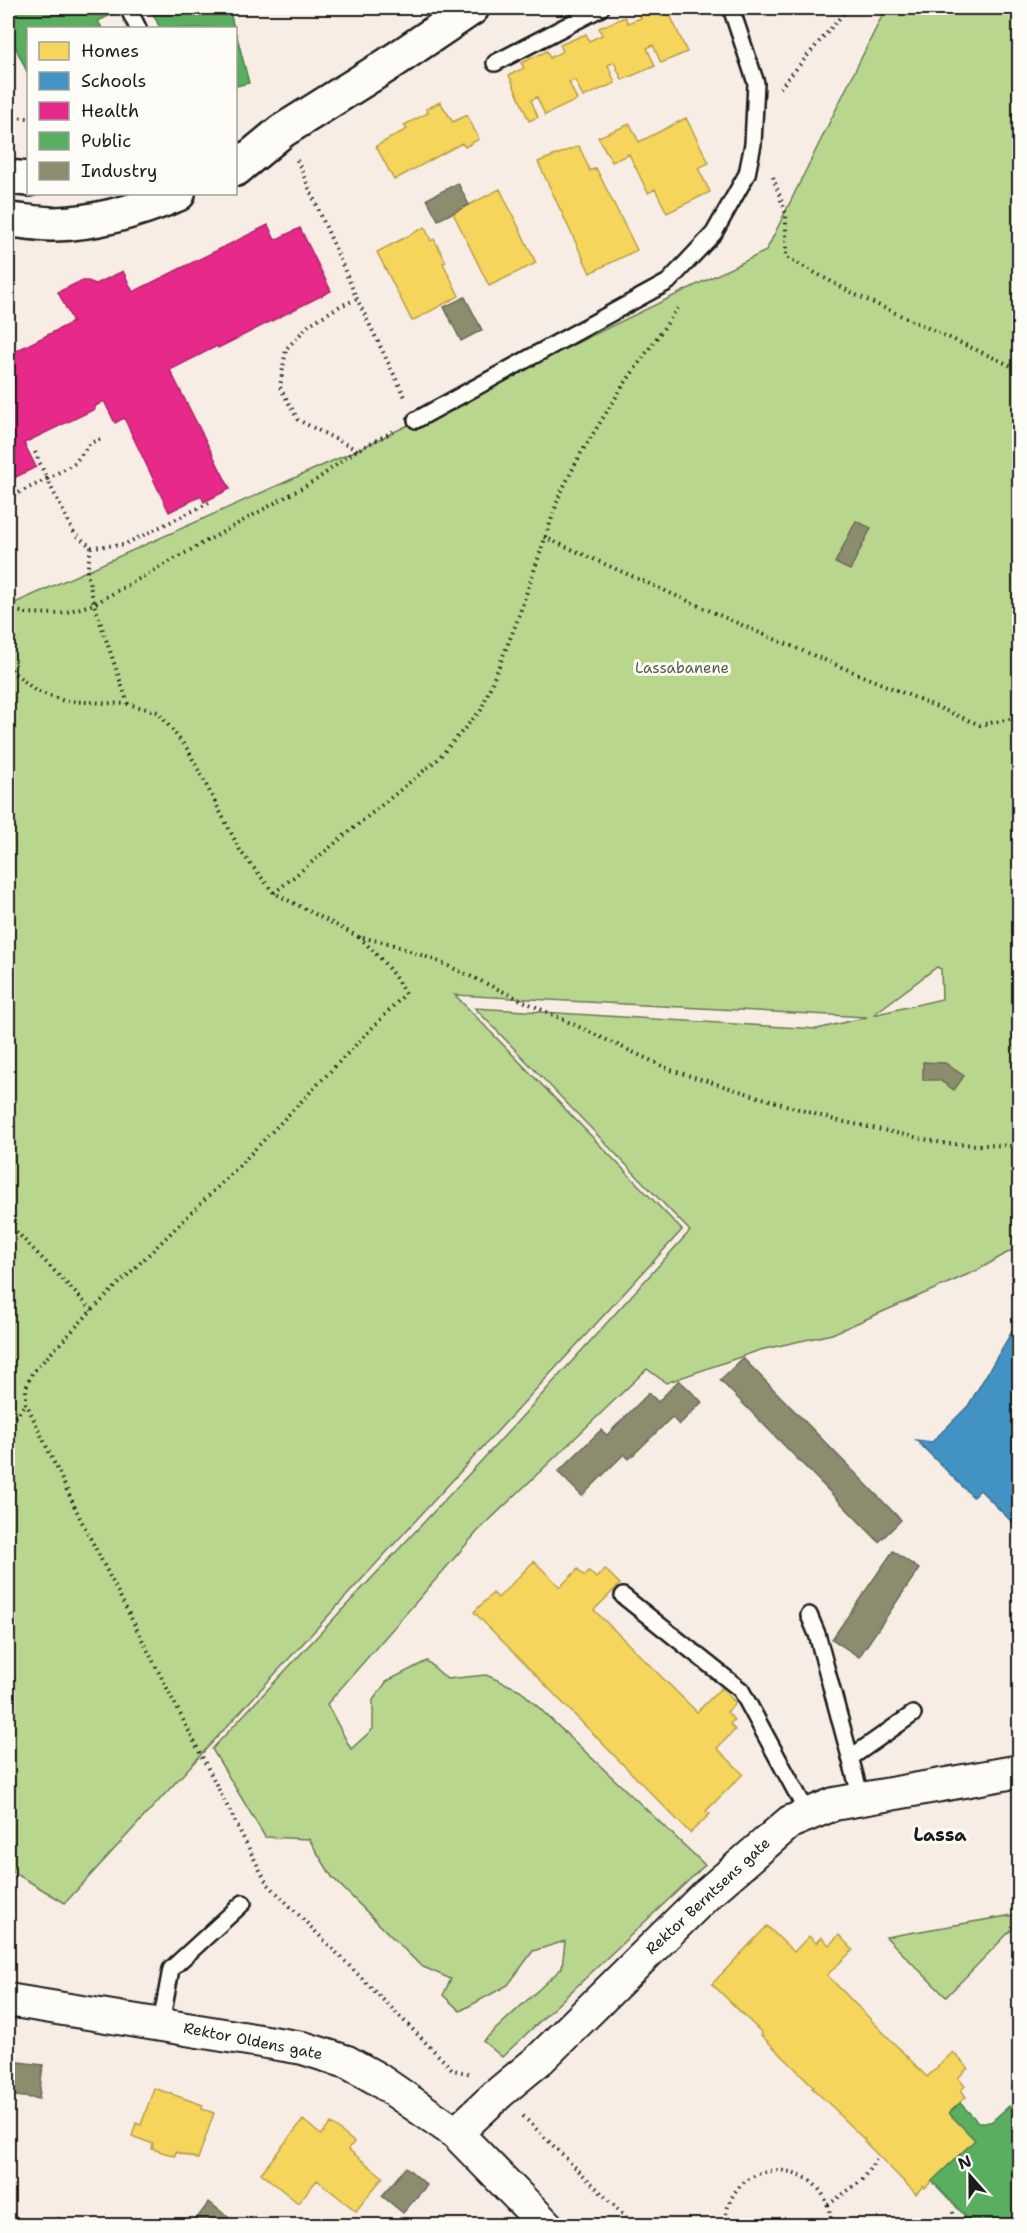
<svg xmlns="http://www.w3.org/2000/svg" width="1027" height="2233" viewBox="0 0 1027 2233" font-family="'Shantell Sans',sans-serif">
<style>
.green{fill:#b8d68e;stroke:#6a7955;stroke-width:1.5;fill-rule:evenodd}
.homes{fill:#f6d55c;stroke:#b59e49;stroke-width:1.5}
.schools{fill:#4393c3;stroke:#376f91;stroke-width:1.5}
.health{fill:#e7298a;stroke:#aa2569;stroke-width:1.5}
.public{fill:#5aae61;stroke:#47824c;stroke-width:1.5}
.industry{fill:#8c8c6e;stroke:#6a6a55;stroke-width:1.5}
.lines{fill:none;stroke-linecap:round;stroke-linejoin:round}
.service-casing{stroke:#1c1c1c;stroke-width:20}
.minor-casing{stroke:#1c1c1c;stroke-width:36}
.secondary-casing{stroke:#1c1c1c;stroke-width:38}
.path{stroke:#1c1c1c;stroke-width:4;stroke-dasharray:1.5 4.5;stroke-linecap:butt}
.service{stroke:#fdfcf7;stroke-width:15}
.minor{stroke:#fdfcf7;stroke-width:32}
.secondary{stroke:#fdfcf7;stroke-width:33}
.labels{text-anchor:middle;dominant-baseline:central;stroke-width:6;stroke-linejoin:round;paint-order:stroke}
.park-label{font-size:15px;fill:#535d44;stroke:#fdfcf7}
.street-label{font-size:15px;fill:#1c1c1c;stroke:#fdfcf7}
.quarter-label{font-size:18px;font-weight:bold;fill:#1c1c1c;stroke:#fdfcf7}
</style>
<rect width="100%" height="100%" fill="#f8ede5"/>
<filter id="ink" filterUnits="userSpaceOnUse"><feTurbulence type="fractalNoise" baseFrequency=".0167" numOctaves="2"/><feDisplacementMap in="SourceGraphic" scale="12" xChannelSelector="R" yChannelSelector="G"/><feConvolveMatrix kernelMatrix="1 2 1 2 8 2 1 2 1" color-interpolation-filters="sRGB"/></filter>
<g filter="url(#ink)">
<path class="green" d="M886,8h133v1238l-41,24 -146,64 -72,16 -94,33 -19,-14 -169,162 -151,173 24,45 22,-20v-29l14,-19 40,-20 20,18 39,-4 34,15 185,175 -203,192 -19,-16 79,-73 3,-27 -32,10 -25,34 -48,26 -17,-16 8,-16 -30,-13 -89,-89 -23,-38 -44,-2 -53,-88 285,-305 193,-213 -215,-223 342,21 50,-12 -412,-22 227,235 -617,673 -57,-34v-1263l349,-156 409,-199zM937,967l4,2 1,30 -69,16z
M1019,1914v8l-73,75 -60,-60z"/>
<path class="homes" d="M647,8h20l20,44 -26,11 -8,-18 -6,3 8,18 -33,14 -8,-18 -6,3 7,18 -32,14 -8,-17 -6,2 8,18 -32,15 -8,-18 -6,3 7,17 -9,4 -20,-46 15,-7 -3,-5 26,-12 3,7 13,-7 -3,-6 26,-11 3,7 13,-6 -3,-7 26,-11 3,6 13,-5 -3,-7z
M440,102l13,20 14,-7 12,24 -14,8 -3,-4 -68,37 -18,-34 31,-17 -3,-4 24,-12 -2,-4z
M686,118l23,45 -11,5 12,24 -43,21 -12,-24 -7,4 -19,-39 -17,8 -14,-25 32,-13 9,18z
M579,146l11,25 6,-3 41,82 -47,23 -52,-111z
M500,189l36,74 -47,23 -36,-73z
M425,227l6,14 3,-2 12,23 -3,1 16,33 -47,25 -35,-69z
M534,1561l26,26 18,-18 6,7 5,-5 7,7 9,-9 15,15 -26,26 103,102 24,-24 15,15 -9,9 7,8 -4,4 5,6 -18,18 26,26 -37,37 4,3 -20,19 -216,-221 19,-19 5,5z
M767,1926l27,26 15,-16 7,7 5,-6 8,8 10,-10 14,15 -26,25 100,102 26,-25 15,16 -10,10 7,8 -4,4 5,7 -17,16 26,27 -50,48 -2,-2 -7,8 -52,-53 1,-1 -27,-26 1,-1 -27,-25 2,-1 -53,-52 1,-2 -50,-49z
M154,2088l49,17 -1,4 12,4 -16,46 -22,-7 -1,4 -23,-7 1,-5 -21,-8 4,-13 5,2z
M303,2120l18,15 10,-12 23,19 -6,7 35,28 -27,34 -39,-31 -19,23 -37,-30z
M58,2217l18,9h-22z"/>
<path class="schools" d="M1020,1318v212l-40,-40 -7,7 -57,-57 16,2 36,-36z"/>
<path class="health" d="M268,225l7,15 25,-12 31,63 -113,57 -1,-2 -47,24 60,119 -26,13 -3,-6 -32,16 -45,-94 -9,5 -11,-22 -10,6 1,2 -71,34 12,24 -28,14v-126l65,-33 -15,-30 23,-11h7l8,3 27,-13 10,21z"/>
<path class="public" d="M8,8h84l2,5 12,-5h19l-27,13 4,7h-74v46l-20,-43z
M150,8h79l5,20h-74z
M236,33l13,50 -13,3z
M960,2103l18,19h13l18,-16 11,10v110h-65l10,-10 -33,-35 43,-41 -26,-27z"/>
<path class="industry" d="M458,183l11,22 -31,15 -11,-21z
M465,297l17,33 -21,11 -17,-34z
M856,521l15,7 -21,42 -15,-7z
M923,1062l22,1 19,13 -10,14 -15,-10h-16z
M743,1358l158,162 -22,22 -159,-162z
M679,1380l23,22 -23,23 -7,-8 -43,42 -5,-5 -42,42 -24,-24 43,-42 6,5 42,-42 9,9z
M893,1551l26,18 -60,88 -27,-18z
M10,2061l33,4 -4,34 -31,-4z
M406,2167l21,18 -24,28 -21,-17z
M209,2202l24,19 -3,5h-39z"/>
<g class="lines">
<g class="service-casing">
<path id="service" d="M128,8l10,20
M495,63l106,-55
M416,420l252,-138 46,-49 33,-59 6,-30 3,-61 -25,-75
M623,1596l118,94 67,124
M809,1615l8,19 44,164
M850,1758l63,-44
M161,2023l10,-54 72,-66"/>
</g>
<g class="minor-casing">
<path id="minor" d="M8,2000l295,48 44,14 29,16 80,55 91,93
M456,2133l43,-40 41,-34 167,-165 83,-72 44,-18 186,-33"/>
</g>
<g class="secondary-casing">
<path id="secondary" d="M236,169l46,-38 107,-67 83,-56
M8,177l20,2
M8,220c15,1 31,4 47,4 41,-1 85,-14 123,-30"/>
</g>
<path class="path" d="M505,14l9,-6
M780,88l68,-80
M8,89v18
M8,117l20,1
M297,160l60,139 49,100
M773,177l13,37v43l68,37 166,76
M357,450l-59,-30 -18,-33 6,-38 24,-25 30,-18 17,-7
M35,452l12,27 28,-16 15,-20 11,-4
M8,498l39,-19 27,54 17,14 32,-2 86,-42
M544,537l209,93 227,95 40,-8
M91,547l-4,25 7,32 34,100
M8,609l18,4 34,1 34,-10 222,-124 41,-30 39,-20
M8,664l5,8 23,19 28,10 64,3 30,8 30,38 53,102 33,41 85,44 29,6 52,19 231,108 160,49 116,25 73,2
M274,893l163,-133 44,-50 35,-86 44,-130 21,-41 42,-67 57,-81
M359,937c19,18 34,34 46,57l-171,177 -142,139 -60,63 -6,15v15l54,115 186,364 187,188 18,4
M8,1223l84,87
M8,1427l18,-24
M523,2116l112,110
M828,2205l33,-24 17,-24
M953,2212l1,14
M725,2226c1,-75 106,-73 106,0"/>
<use href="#service" class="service"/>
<use href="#minor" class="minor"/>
<use href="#secondary" class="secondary"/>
</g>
</g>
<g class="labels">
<g class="park-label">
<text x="682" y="668">Lassabanene</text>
</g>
<g class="street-label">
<text transform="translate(708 1896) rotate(-43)">Rektor Berntsens gate</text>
<text transform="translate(253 2041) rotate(11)">Rektor Oldens gate</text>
</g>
<g class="quarter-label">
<text x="940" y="1835">Lassa</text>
</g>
</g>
<rect width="1027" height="2233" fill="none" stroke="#fdfcf7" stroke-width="30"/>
<rect x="15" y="15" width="997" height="2203" fill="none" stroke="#1c1c1c" stroke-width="2" filter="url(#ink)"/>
<rect x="27" y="27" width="210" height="168" fill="#fdfcf7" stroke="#a3a29f" stroke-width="1.5"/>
<rect x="39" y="42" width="30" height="18" fill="#f6d55c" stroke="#a3a29f" stroke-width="1.5"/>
<text x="81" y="57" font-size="18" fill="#1c1c1c">Homes</text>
<rect x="39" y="72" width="30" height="18" fill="#4393c3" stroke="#a3a29f" stroke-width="1.5"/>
<text x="81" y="87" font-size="18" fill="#1c1c1c">Schools</text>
<rect x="39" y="102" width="30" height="18" fill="#e7298a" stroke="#a3a29f" stroke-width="1.5"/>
<text x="81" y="117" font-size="18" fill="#1c1c1c">Health</text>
<rect x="39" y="132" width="30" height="18" fill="#5aae61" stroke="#a3a29f" stroke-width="1.5"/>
<text x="81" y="147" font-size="18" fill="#1c1c1c">Public</text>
<rect x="39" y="162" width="30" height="18" fill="#8c8c6e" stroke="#a3a29f" stroke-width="1.5"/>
<text x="81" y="177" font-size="18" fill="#1c1c1c">Industry</text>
<g transform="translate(970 2176) rotate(339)" stroke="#fdfcf7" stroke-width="4.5" paint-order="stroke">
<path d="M0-4.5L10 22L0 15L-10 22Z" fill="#1c1c1c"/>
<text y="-9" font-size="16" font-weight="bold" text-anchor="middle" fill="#1c1c1c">N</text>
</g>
</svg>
